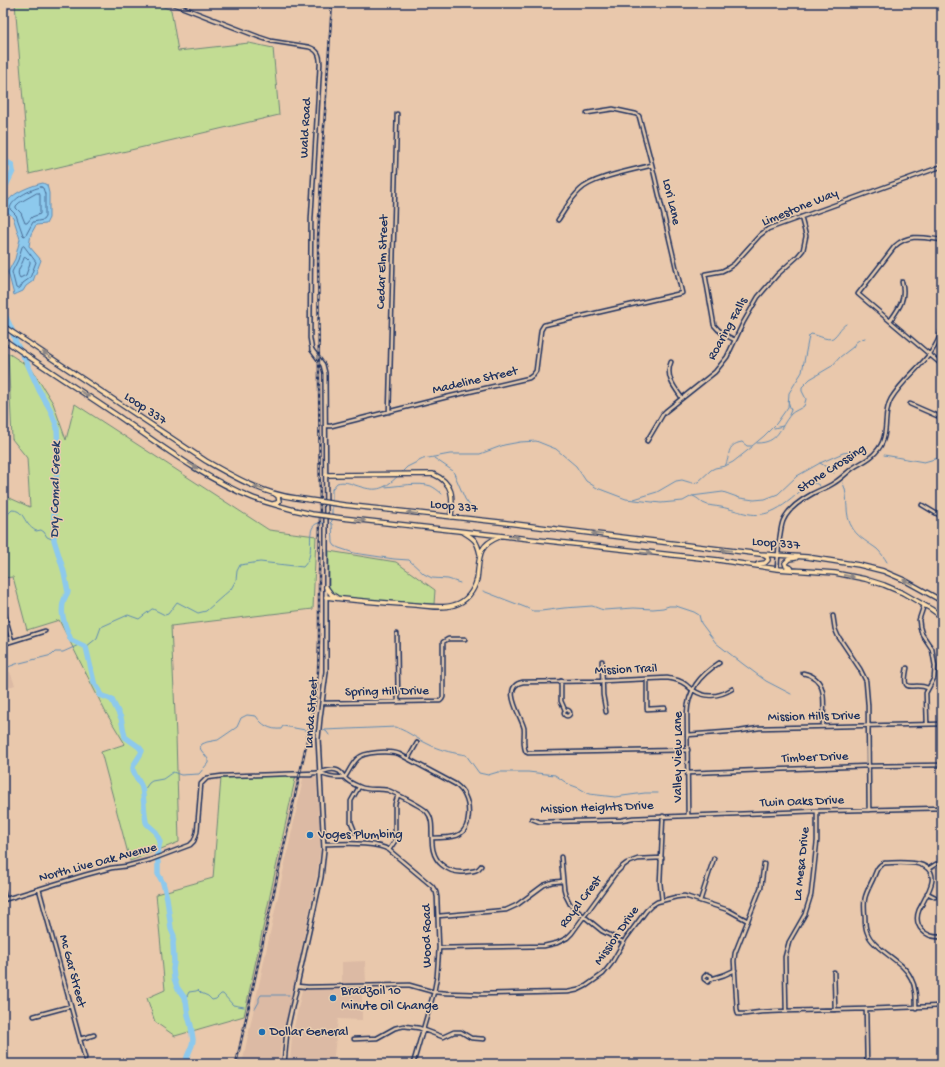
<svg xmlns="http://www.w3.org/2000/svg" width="945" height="1067" viewBox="0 0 945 1067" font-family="'Gochi Hand',sans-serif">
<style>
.built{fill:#dcbaa4}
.green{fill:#c2dc93;stroke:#6e8678}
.water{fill:#8dc9ed;stroke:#5f8bb4}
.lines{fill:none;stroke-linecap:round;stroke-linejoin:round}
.shore{stroke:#496d97;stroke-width:1}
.stream{stroke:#5f8bb4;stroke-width:1}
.river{stroke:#8dc9ed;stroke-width:5.5}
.minor-casing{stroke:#1b2f5e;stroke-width:5.5}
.tertiary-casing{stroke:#1b2f5e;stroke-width:6}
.primary-casing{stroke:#1b2f5e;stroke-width:6}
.minor{stroke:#e8ccaf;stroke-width:2.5}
.tertiary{stroke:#e8ccaf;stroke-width:3}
.primary{stroke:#fddcac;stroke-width:3.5}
.rail-casing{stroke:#1b2f5e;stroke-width:2.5}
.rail{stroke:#e8ccaf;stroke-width:1;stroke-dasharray:3;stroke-linecap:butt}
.primary-bridge-casing{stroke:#1b2f5e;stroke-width:6;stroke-linecap:butt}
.primary-bridge{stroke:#fddcac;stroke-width:3.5}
.oneway{fill:#8c8685}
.poi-dot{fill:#1f6fb2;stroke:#e8ccaf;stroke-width:1.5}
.labels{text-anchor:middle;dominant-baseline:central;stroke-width:3;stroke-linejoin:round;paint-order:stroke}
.street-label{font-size:13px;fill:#1b2f5e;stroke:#e8ccaf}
.poi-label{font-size:13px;fill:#1b2f5e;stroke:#e8ccaf;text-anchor:start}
.water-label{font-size:14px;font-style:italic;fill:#263e6c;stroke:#e8ccaf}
</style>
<rect width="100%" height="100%" fill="#e9c8ac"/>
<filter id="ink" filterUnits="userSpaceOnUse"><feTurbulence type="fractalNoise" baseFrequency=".025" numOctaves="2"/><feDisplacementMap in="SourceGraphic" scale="8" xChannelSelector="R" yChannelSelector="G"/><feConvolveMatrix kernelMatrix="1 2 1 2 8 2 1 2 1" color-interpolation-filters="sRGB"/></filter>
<g filter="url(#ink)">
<path class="built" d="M10,672l5,13 -12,4v-15z
M304,775l12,1 4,60v15l-3,24 -36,170 -2,19h-37z
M365,961l1,22 -4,1v36l-24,-1 -5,45h-43l2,-28 10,-46 43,-1 1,-6h-4v-21z"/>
<path class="green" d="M15,3h139l17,7 7,41 71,-8 24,5 6,67 -250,59z
M8,353l23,15 22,35 13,37 9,-36 194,126 47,6 -3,73 -142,17 5,110 3,106 -49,19 -29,-109 24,-8 -20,-33 -46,-91 -32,10 -14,-53 -10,1v-83l27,12 -3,-49 -15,-19z
M329,551l67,11 39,28 -1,14 -92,-6 -7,-3 -6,-6z
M296,775l-52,241 -69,20 -20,-14 -8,-24 18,-8 -9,-96 57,-16 8,-100z"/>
<path class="water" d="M43,183l4,2 2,8v25l-3,6 -10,1 -5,9 -2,12 12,14 -8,21 -7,5 -3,5 -9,4 -6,-23 7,-13 5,-20 -7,-22 -8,-7c1,-3 1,-7 3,-9 6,-9 25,-16 35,-18z"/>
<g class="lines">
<path class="shore" d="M41,187l2,1 2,6v23l-2,3 -10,2 -7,13 -2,1 -1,-1 -7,-20 -6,-6c1,-10 21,-20 31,-22z
M37,193h2l1,2v19l-8,3 -5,6h-2l-4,-10 -5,-5v-2l3,-3z
M24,246l12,16 -6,16 -7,5 -3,5 -2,1 -2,-1 -4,-16 6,-12 4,-13z
M26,257l4,4v2l-4,12 -6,3c-5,-7 2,-12 4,-20z"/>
<path class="stream" d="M788,401l3,9 -2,5
M774,428l9,-2
M757,443c22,0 22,-15 34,-29 3,-3 9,-5 13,-8l2,-7 -4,-8v-4l8,-8 22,-13 8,-9 13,-10 2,-4 4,-3 6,-2
M884,455l40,7 18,-5
M434,458l19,13 12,28 5,7 6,4
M820,463l8,5 6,5
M725,466l8,-4 19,-15
M402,472l5,-5 16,-8 27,-5h30l24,-9 16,-3 16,-1 20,8 20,17 10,15 11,7 29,11 35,4 22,-2 9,-5 31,-4 17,6 14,2 11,-1 13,-5 19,-18 23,-13 23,-10 24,-4
M843,483c7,16 0,31 10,46 6,9 16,14 24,20 4,4 7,8 10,13
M385,487c13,-1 35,-5 46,-1 4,2 8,5 11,8
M693,496c5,2 7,5 10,7 5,3 13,3 18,4 20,4 34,13 54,3 12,-6 22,-16 32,-25 5,-2 9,-3 13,1
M634,499l23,-7 19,-11 6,-1 10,3 6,-1 13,-12 4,-2 10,-2c6,-10 0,-21 17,-24l5,4h5l12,-10 12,-12 12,-17 1,-14 13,-21 7,-36 2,-2c8,1 19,9 24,2 5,-5 5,-8 11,-12
M332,501v-12l5,-6c7,-2 12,0 18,2 21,7 27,6 43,-9
M332,504v11
M3,510l2,4 2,1 5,-5c10,0 11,8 16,14 2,3 5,5 8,7l5,-1 3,2 3,5 7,3
M332,518v3l-2,2 2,1 1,19 2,3 4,2 15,5 40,6 15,1 15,14 8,4 16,1 12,4
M483,591l44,17 5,3h9l23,-3 28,-2c4,1 7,3 12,4l30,-2 19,1 10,-1 6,-2h7l18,6 5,3 2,8 15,20 27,21 23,17 25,13
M86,647l11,-9 4,-11 27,-12 11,4 13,-10h1l12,6 3,-1 9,-12 21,11 8,-2 25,-22 5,-9 1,-9 3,-6 20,-3 43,5c4,-4 6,-8 7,-14 2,-11 -4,-32 13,-30
M3,669l13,-5 36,-9 3,-3h8l18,-8
M324,730l72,-3c13,5 24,14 36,19 11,5 22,7 34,9l13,18 9,2 10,-3h30l27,3 13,9 11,4 10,6 26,3 30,-4h13
M324,730l3,2 2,3
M142,793l7,-10 3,-2 11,-2 10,-7 8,3 18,-1 9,-11v-4l-7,-9 -1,-3 2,-3 5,-2 11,-2 19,-13 4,-9 6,-3 9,1c6,9 14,14 25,13l2,-3 28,5h5
M185,1000l4,-8 7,-1 2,-1 3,3 7,3 4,4 4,-1 5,-5h2l10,11 11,2
M255,1009l4,-7v-4l2,-3h28
M209,1064l2,-3 5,2 1,1"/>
<path class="river" d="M3,160l9,5 1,6 -10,21
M3,311l9,19 3,11 12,22 12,27 11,19 7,18 1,28 -4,56v29l10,32 4,20c-11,16 -4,32 3,48l15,7 8,35 6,9v4l8,3 4,2 9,18 4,19 14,10 3,4c-2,6 -8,11 -9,17 0,7 7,13 9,20 2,11 2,23 4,34l1,2 9,8 4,10 -3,13 1,8v11l5,9 4,15 4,31 3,7 -1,7 1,19 -1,7 1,9 3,9 7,10 2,4 2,14 3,11 2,14 -1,5 -5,12 -1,7"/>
<g class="minor-casing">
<path id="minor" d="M171,3l88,34 12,4 38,6c9,3 11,8 11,17l-9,155 -1,119 2,12
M558,220c7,-10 13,-22 22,-30 13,-13 54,-20 72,-25
M942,240c-18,-2 -32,-7 -47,6l-37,48 84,71
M890,321c10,-14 16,-22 12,-39
M735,340c-8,-4 -15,-7 -21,-15l-9,-51 17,-3 6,-3 6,-4 26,-29 8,-6 172,-62h2
M671,362c-6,14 3,25 11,36
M910,404l32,14
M389,412l8,-298
M326,426h5l116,-29 82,-19 4,-3 3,-4 5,-41 3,-5 138,-32 -30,-128 -13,-49 -3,-2 -23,-5 -26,4
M3,433h1
M647,441l16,-27 3,-3 49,-39 12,-15 16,-34 15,-26 19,-22 21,-19 5,-6 3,-14 -5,-19
M922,505l15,9 5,-2
M777,569c1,-13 2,-37 6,-48 5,-12 18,-21 29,-27 7,-4 15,-6 22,-11 7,-4 12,-10 19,-15 7,-5 16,-8 22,-15 17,-17 6,-37 16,-54 16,-27 44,-39 51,-71
M924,605l-5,15 1,7 2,7 10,15 3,17 -1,12 -8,15 1,31
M3,608l9,33
M833,616l2,13 3,7 22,33 6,12 2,24 1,105
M397,634l1,68
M3,644l42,-13
M602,661l1,34 3,17
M907,668c-6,29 5,13 21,20
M803,673c27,5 20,33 20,53
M647,679v30l18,-1
M561,681v20l4,9
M322,703l118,-2 2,-2 1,-2v-55l5,-3h17
M564 713a3 3 0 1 1 6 0a3 3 0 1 1-6 0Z
M687,735l53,-4 19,-3 183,-4
M688,750l-160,3 -2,-1c-4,-7 -1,-17 -2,-24 -3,-12 -24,-42 -1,-46l80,-1 64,-3c7,1 13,2 18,6 3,2 5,5 8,6 12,8 26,7 39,-1
M408,759l9,-16
M320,773c7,3 17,5 25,4
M688,773l181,-7 73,-1
M287,774l3,1h21l1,-2
M345,777c4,-6 7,-13 12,-18 7,-8 33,-8 42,-5l56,30c4,3 8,7 10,12 5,10 6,31 -5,38 -7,5 -20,3 -28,4
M688,816l-1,-102c1,-24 12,-38 32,-51
M532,819l8,3 81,-2 12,-2 184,-7 125,-3
M355,832l-4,-10v-21l8,-14
M325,844c17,0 50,-3 64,6l43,36 4,6 1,5 2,51 -2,28 -3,16 -21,72
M389,850l6,-9v-37l3,-9
M561,857l3,32 2,7 4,8 5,5 27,22 21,11
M764,864l-3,23 -26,66 -1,8 3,48 1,5h7l16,-2 25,-1 80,-2 76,-3
M928,869l8,-5
M39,889l46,169
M3,890l2,9
M927,893l8,4
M3,900l82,-25 26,-7 16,-2 23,-6 40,-15 4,-4 3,-9 4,-48 6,-6 15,-2 93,-3c8,0 13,-5 21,-3 5,1 5,3 8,7 3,4 11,8 16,10 9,4 18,1 27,3 6,2 36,17 40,22 11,12 -3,38 15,53 7,6 14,8 23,7 6,-1 12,0 16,-6
M662,901l-2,-19 3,-66
M700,901l14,-43
M438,916l57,-5 11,-1 11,-5 27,-20 9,-3 10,-1
M439,948l105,-2 13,-3 10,-5 5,-5 43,-59 8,-8 4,-3 11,-4 24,-1
M834,972l1,38
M711,979l-3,3 -4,-3v-2l3,-3 4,2v3l13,-4 11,-5
M297,986l11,1 101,-2 25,7 12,1 34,1 88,-2 10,-2 8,-4 17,-12 8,-10 15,-26 20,-27 5,-5 6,-4 19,-5 8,-1 4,1 40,13 20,11
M916,1008c0,-11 0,-21 -5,-30 -9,-19 -38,-28 -44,-46 -2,-5 -2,-10 -2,-15 -2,-20 0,-21 8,-38 3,-7 4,-14 12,-16 14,0 50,-5 47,18 -1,8 -9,21 -13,29 -4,10 -1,20 10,25 4,2 9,2 13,2
M866,1009l1,55
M786,1011l-1,-54 4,-15 16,-28 6,-19 6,-54v-30
M34,1016l37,-10
M80,1039l14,-4
M354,1039l23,-1 18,-10 9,-2 15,2 24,9 11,-5h7l10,6 13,1"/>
</g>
<g class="tertiary-casing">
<path id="tertiary" d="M284,1064l3,-34 34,-153 3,-28 -6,-111 2,-20 6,-46v-149l-1,-150 -2,-8 -11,-15"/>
</g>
<g class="primary-casing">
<path id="primary" d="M3,326l203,135c28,16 57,33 90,37
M3,339c37,26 75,50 112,75 44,30 88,64 138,84 13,5 27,8 41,12
M326,475l107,-1c21,9 20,23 18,43
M273,504l4,-1 2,-2 -1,-5 -3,-2
M344,505l155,17 261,32 47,3 52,8 24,6 21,9 38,21
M342,518l376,42 59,9 58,4 30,6 19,6 19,8 28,16 11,8
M463,532c12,7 14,9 17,22
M758,564l7,-1 3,-3 -1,-3 -4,-2
M791,568l-5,-2 -1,-3 4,-4 7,-1
M326,587l5,7 5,3
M326,597c30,4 59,6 89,8 12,1 27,4 39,0 12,-3 20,-14 23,-26 3,-20 -1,-33 22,-42"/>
</g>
<use href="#minor" class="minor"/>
<use href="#tertiary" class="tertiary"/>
<use href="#primary" class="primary"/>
<g class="rail-casing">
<path id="rail" d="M236,1064l64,-291 15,-70 3,-32 1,-30v-65l1,-57 -2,-280 4,-81 10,-155"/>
</g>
<use href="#rail" class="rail"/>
<g class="primary-bridge-casing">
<path id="primary-bridge" d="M296,498l48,7
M294,510l18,4 30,4"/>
</g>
<use href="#primary-bridge" class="primary-bridge"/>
</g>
<defs><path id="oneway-solid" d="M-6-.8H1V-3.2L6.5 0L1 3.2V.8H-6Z"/></defs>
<g class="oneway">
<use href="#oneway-solid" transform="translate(47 355) rotate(-146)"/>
<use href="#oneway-solid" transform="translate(85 394) rotate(33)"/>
<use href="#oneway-solid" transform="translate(193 466) rotate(32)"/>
<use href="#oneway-solid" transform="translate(259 488) rotate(-159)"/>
<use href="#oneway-solid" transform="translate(412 513) rotate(-173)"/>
<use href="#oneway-solid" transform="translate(360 520) rotate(6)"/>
<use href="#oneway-solid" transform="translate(597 534) rotate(-173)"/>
<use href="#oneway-solid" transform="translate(514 537) rotate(7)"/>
<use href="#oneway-solid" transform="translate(726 550) rotate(-173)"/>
<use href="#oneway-solid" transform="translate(646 553) rotate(7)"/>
<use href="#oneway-solid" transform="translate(849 576) rotate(11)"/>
<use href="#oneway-solid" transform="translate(908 582) rotate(-153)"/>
</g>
</g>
<g class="poi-dot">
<circle cx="310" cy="835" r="4"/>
<circle cx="333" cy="998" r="4"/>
<circle cx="262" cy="1032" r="4"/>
</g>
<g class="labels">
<g class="street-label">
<text transform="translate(306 128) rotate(-87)">Wald Road</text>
<text transform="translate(671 202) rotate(77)">Lori Lane</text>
<text transform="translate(800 208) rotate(-22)">Limestone Way</text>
<text transform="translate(383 262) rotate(-88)">Cedar Elm Street</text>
<text transform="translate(728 329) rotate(-61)">Roaring Falls</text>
<text transform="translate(475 381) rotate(-13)">Madeline Street</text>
<text transform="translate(145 409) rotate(34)">Loop 337</text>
<text transform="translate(832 469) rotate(-33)">Stone Crossing</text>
<text transform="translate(454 507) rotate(6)">Loop 337</text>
<text transform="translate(776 544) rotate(5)">Loop 337</text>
<text transform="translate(626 670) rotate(-2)">Mission Trail</text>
<text transform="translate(387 692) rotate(-1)">Spring Hill Drive</text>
<text transform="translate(312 713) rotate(-86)">Landa Street</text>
<text transform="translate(814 717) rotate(-1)">Mission Hills Drive</text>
<text transform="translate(678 757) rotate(-90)">Valley View Lane</text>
<text transform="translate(815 758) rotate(-2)">Timber Drive</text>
<text transform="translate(802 802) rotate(-2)">Twin Oaks Drive</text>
<text transform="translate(597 808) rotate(-2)">Mission Heights Drive</text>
<text transform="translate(98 863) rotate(-15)">North Live Oak Avenue</text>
<text transform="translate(802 864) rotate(-84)">La Mesa Drive</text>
<text transform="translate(581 902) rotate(-53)">Royal Crest</text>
<text transform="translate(427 936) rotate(-90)">Wood Road</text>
<text transform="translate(617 936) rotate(-55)">Mission Drive</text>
<text transform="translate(72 971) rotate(75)">Mc Gar Street</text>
</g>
<g class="poi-label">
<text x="318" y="835">Voges Plumbing</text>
<text x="341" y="991">Bradzoil 10<tspan x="341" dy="15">Minute Oil Change</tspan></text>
<text x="270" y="1032">Dollar General</text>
</g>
<g class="water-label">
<text transform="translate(56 490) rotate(-89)">Dry Comal Creek</text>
</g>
</g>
<rect width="945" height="1067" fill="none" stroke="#e8ccaf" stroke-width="16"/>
<rect x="8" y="8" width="929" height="1051" fill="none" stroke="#1b2f5e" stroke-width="1.5" filter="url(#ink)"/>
</svg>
